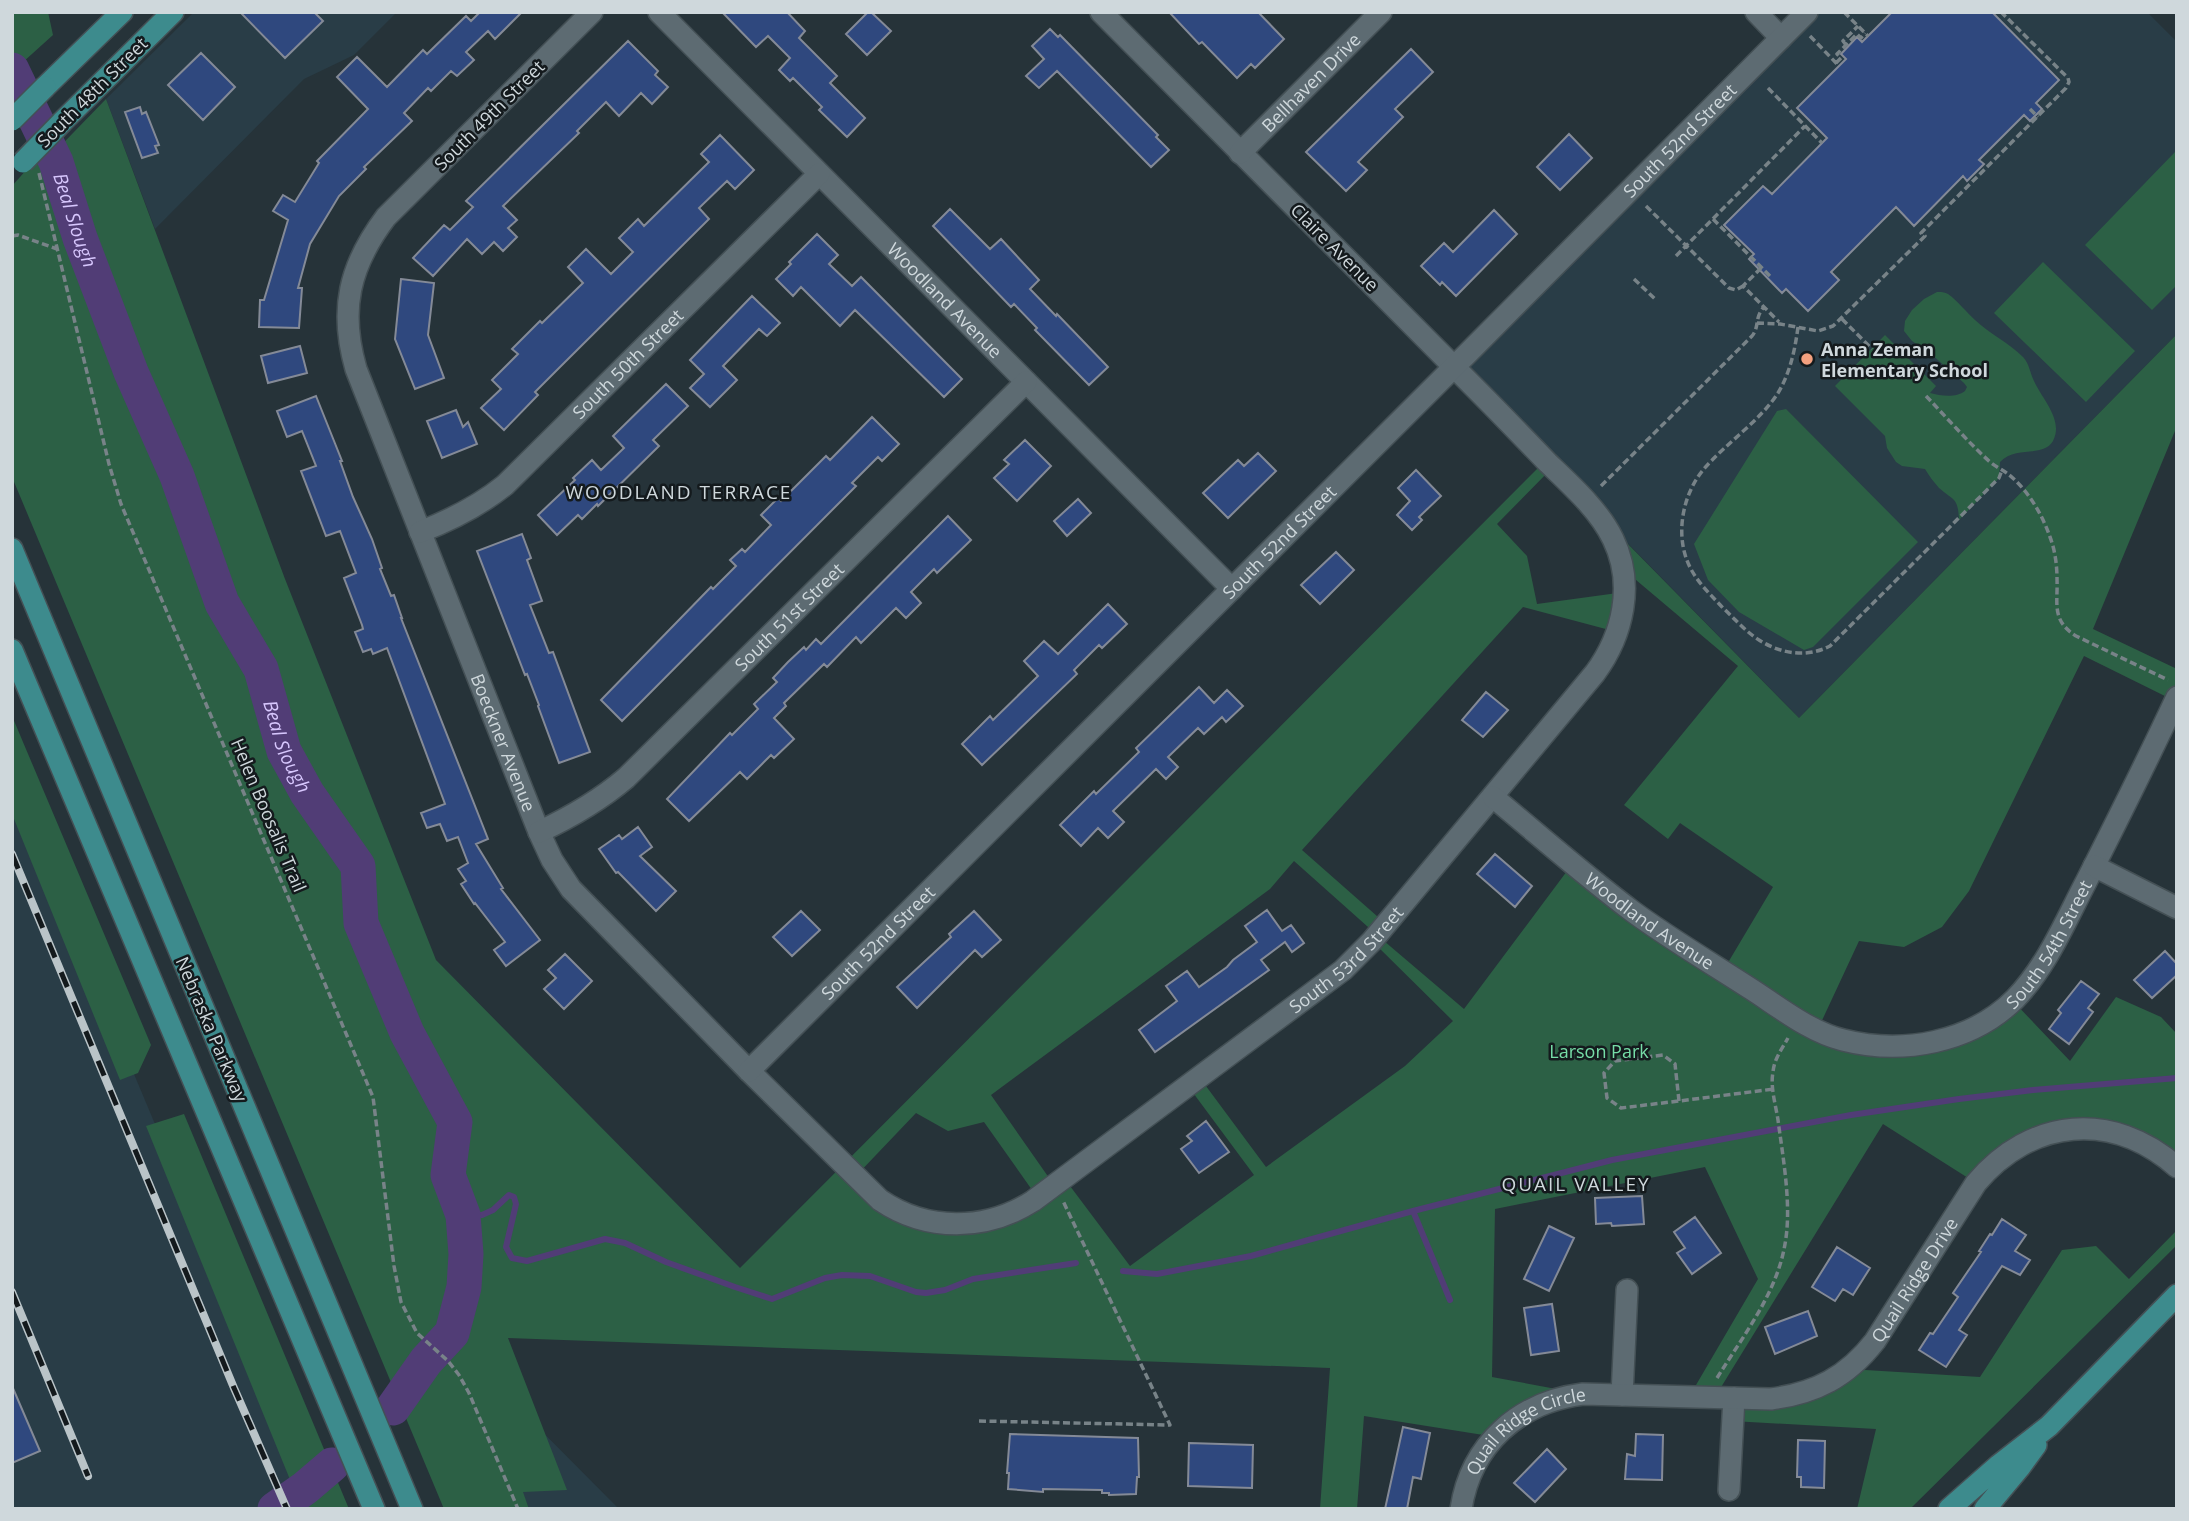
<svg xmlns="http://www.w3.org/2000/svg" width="2189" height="1521" viewBox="0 0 2189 1521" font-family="'Open Sans',sans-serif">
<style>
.built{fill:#293d47}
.green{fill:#2c6045;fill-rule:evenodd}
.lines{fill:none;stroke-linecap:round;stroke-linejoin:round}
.stream{stroke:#513d76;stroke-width:6}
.river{stroke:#513d76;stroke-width:35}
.building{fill:#2f487e;stroke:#848a97;stroke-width:2}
.minor-casing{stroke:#445055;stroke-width:24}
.major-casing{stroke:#445055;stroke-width:24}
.path{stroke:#788388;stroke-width:3.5;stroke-dasharray:7 3.5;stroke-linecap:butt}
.minor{stroke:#5d6b72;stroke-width:21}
.major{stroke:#3d8b8d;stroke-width:21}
.rail-casing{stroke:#bac4c8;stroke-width:8}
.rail{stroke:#141a1d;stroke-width:5;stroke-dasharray:16;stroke-linecap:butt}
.major-bridge-casing{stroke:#445055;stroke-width:24;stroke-linecap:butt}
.major-bridge{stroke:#3d8b8d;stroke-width:21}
.poi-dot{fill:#f2a07f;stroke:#141a1d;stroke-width:2.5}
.labels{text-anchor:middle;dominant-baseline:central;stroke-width:5;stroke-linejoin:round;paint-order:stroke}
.street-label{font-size:18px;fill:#cfd8dc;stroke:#141a1d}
.poi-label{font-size:18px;font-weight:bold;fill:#cfd8dc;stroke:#141a1d;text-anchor:start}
.park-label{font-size:18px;fill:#76dda7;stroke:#141a1d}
.water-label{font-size:19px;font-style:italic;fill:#d7c7fd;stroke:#141a1d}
.neighbourhood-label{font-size:19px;letter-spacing:2px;fill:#cfd8dc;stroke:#141a1d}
</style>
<rect width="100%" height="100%" fill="#263339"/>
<path class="built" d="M194,12h203l-43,43 -50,24 -149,150 -49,-130z
M1807,12h340l30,30v292l-378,384 -344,-351z
M12,784l172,409 130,316h-302z
M466,1355l153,154h-90z"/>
<path class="green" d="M12,12h36l5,23 -41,37z
M106,99l179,480 151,381 304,308 806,-808 7,7 -56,57 30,32 10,48 88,-12 -8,40 -94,-25 -221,243 84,74 -9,11 87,74 109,-146 150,108 50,-84 -93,-64 -12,16 -44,-34 114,-139 -115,-97 -55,-86 231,235 378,-384v92l-84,203 84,40v28l-2,4 -91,-45 -115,235 -27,36 -38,20 -45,-6 -41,88 95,17 100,-45 57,60 46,-64 45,20 16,17v133l-24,-19 -102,-15 -75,50 -93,-59 -168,273h-26l69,-118 -53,-112 -210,42 -3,168 91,17 -87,43 -132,-21 -7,93h-37l10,-141 -822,-30 59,152 -44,2 6,17h-85l-432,-1032v-291l24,-27 4,8zM1294,861l83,74 -5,6 81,80 -48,45 -139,101 -66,-89 -12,8 66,89 -124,91 -66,-88 -10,7 -63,-90 279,-206zM916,1113l32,18 36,-9 53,75 -94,27 -88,-47z
M2175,152l2,2v131l-25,25 -67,-65z
M2043,262l92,89 -49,51 -92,-89z
M1937,292c5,0 6,0 11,2 10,7 18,18 27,26 15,14 34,23 48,37 6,6 7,16 11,24 8,18 30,39 19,60 -10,17 -37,4 -53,21l-1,16 -40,42c-1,-23 -5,-19 -20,-32 -5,-6 -10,-12 -14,-19l-23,-3 -6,-4 -9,-14 -2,-12 -50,-50 50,-51 51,51 -6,7c11,3 26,5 35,-2l2,-4 -3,-4 -34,-30 -18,-12 -8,-10 1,-10 7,-11 12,-11z
M1786,409l132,133 -105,105 -9,3 -65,-38 -31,-32 -14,-36 83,-133z
M12,716l139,329 -13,28 -18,7 -108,-266z
M184,1114l165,395h-47l-156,-383z
M2177,1230v15l-267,264h-53l19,-80 -144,-8 2,-23 37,1 78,-30 131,8 82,-127 34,-4 33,33z"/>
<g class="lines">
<path class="stream" d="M1413,1211l37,89
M463,1215h19l11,-5 16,-15 5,2 2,7 -10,43 6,11 15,3 78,-22 20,4 41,19 69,25 37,12 53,-21 17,-3 28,1 46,16 10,1 19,-3 28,-11 103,-16
M1123,1271l34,3 94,-18 162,-45 199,-51 239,-45 108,-16 74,-9 144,-12"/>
<g class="river">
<path id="s1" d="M12,70l44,92 24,76 51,134 46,104 45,127 39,66 23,82 23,42 51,73 3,57 46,110 48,89 -7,53 15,40 3,39 -2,33 -12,46 -26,28 -33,47"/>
<path d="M275,1509l30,-21 27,-23"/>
</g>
</g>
<path class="building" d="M240,12h74l9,9 -38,37z
M480,12h42l-27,27 -7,-8 -22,21 8,8 -17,16 -6,-5 -20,20 -3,-3 -24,25 8,8 -48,46 2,2 -27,27 -29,48 -12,44h4l-3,40 -40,-1 1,-27h4l24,-80 -15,-9 10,-16 12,7 24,-39 -2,-2 51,-52 -31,-32 20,-20 30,30 36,-37 4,4 39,-38 5,5z
M722,12h65l18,19 -6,7 38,38 -7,7 35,35 -18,19 -28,-27 3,-3 -29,-29 -3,3 -11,-11 11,-12 -22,-22 -12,11z
M868,12h3l20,19 -24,24 -21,-21z
M1169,12h89l26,27 -29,29 -4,-4 -14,14 -35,-36 -3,2z
M1892,12h100l67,68 -23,23 6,6 -12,12 -6,-6 -45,45 5,4 -17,17 -4,-5 -49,50 -18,-19 -65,65 8,8 -31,31 -22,-22 -4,4 -33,-34 5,-5 -30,-29 39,-39 9,8 55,-56 -30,-30 49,-49 -5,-5 16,-17 5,5z
M1050,29l8,8 2,-2 98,100 -2,2 13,13 -18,17 -94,-96 -18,17 -13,-12 18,-17 -12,-13z
M628,41l30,30 -3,4 13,12 -16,17 -11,-11 -22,23 -13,-14 -29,29 2,2 -76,73 14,14 -9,8 9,9 -14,14 -9,-9 -12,12 -15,-15 -34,37 -20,-18 31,-33 6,5 23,-23 -7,-6z
M1411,49l22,23 -38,37 8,8 -45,45 9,8 -21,21 -40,-39z
M201,53l34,34 -32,33 -35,-35z
M140,107l2,7 4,-2 13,33 -4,1 3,7 -16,5 -17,-46z
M1569,134l23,24 -32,32 -23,-23z
M720,135l34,35 -19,19 -8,-8 -28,27 10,11 -151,150 -23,23 3,3 -34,35 -23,-22 20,-19 -9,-9 26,-26 -6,-5 28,-28 2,2 41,-40 -15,-16 18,-18 25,25 22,-22 -14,-14 19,-19 6,7 65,-64 -8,-8z
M950,209l40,40 11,-10 38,41 -9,9 26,27 1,-2 51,53 -19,18 -54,-55 2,-2 -23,-24 -3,3 -78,-81z
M1494,210l23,24 -61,62 -14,-14 -2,3 -19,-19 23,-23 9,9z
M817,234l21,21 -9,9 23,22 9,-9 101,102 -18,18 -89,-87 -15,16 -39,-39 -8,9 -17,-17 15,-15 -2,-2z
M401,279l33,4 -6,52 16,43 -29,11 -20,-50z
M752,296l28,27 -13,13 -8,-7 -36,37 14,14 -27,27 -20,-19 14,-14 -14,-14z
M300,346l7,27 -39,10 -7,-27z
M666,384l22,22 -35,34 6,6 -61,60 -1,-2 -15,15 -4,-4 -21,20 -19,-20 37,-35 -2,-2 19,-18 9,10 23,-22 -11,-12z
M316,396l26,65h-2l13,36 19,42 10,29 -2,1 11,27 3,-1 8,23h-1l87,221 -12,5 27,44 -2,1 39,51 -34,26 -12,-16 11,-8 -30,-39 -1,1 -13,-20 5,-3 -8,-12 10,-6 -10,-26 -11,4 -7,-17 -13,4 -6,-15 24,-9 -58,-156 -14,6 -2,-5 -8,3 -8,-20 8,-3 -1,-4 -18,-47 12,-5 -16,-42 -14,5 -25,-65 15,-5 -14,-35 -15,6 -10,-26z
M456,410l7,17 5,-5 9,22 -35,14 -15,-37z
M872,417l27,27 -17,17 -4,-4 -26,26 4,3 -234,235 -21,-21 110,-113 2,2 23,-23 -6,-6 12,-11 3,3 26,-27 -10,-10 17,-17 3,3 45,-45 4,4z
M1025,440l26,26 -34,35 -23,-23 15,-14 -5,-4z
M1258,453l18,18 -48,47 -25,-25 35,-33 6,6z
M1416,470l25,26 -22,21 3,3 -10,10 -15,-15 13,-14 -12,-13z
M1078,499l13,14 -24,23 -13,-15z
M948,516l23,24 -34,33 -3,-4 -23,23 10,11 -15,15 -10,-10 -35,35 -5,-6 -29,30 -3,-3 -40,39 2,3 -12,12 20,21 -20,19 -3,-3 -24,24 -7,-7 -51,49 -22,-22 63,-66 2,2 26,-26 -4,-5 23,-22 -4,-4 15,-16 16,-15 2,3 10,-11 5,5z
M522,534l9,24 -4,2 15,41 -12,4 19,48 4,-1 37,100 -31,11 -21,-57 1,-1 -12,-31 -2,1 -48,-124z
M1336,552l18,18 -34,34 -19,-19z
M1108,604l19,20 -25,24 -3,-3 -25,25 3,4 -95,91 -20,-21 28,-28 3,4 45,-44 -14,-15 20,-20 14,13z
M1199,687l15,16 13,-13 16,16 -17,16 -4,-5 -18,17 -6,-6 -30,29 10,10 -12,12 -10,-10 -43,42 11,11 -16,16 -10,-10 -17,18 -21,-21 34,-34 2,3 43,-42 -3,-4z
M1486,692l22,18 -25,27 -21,-17z
M638,827l14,20 -12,9 36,35 -20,20 -38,-39 -2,1 -17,-24 20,-14 3,4z
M1495,854l37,32 -17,21 -38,-33z
M1267,910l15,21 9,-6 13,18 -12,9 -7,-10 -24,18 8,10 -114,82 -16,-22 38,-29 -11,-15 21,-15 12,16 28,-20 6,-7 24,-18 -12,-16z
M801,911l19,19 -28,26 -19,-19z
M974,911l27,29 -19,17 -7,-7 -58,58 -20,-21 54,-50 -2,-3z
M2165,951l12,13v11l-25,23 -18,-18z
M565,954l27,27 -28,28 -20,-20 12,-11 -8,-8z
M2081,981l18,13 -11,14 5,4 -24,32 -20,-15 12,-16 -3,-3z
M1206,1121l23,31 -30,21 -18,-24 11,-8 -5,-5z
M1642,1196l2,28 -32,2 -1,-3 -15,1 -1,-26z
M1695,1217l26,36 -29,21 -15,-21 8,-5 -11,-16z
M2002,1219l24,16 -11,16 15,9 -10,15 -18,-9 -43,64 8,5 -21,32 -27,-17 11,-17 3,1 25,-37 -5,-4 28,-41 -2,-1 11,-17 2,1z
M1549,1226l25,12 -25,53 -25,-12z
M1837,1247l33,21 -17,27 -10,-6 -8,12 -23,-14z
M1552,1304l7,47 -28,4 -7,-47z
M1808,1311l9,25 -42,18 -10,-27z
M12,1386l28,65 -28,12z
M1403,1427l27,6 -9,46 -8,-2 -6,32h-22z
M1010,1434l128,4 1,39h-2l-1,17 -27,1v-2h-7v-3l-59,-1v3l-35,-3 1,-16h-2z
M1636,1434l27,1 -1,45 -37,-1 2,-25 8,2z
M1798,1440l27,1 -1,47 -23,-1v-10h-4z
M1189,1443l64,2 -1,43 -64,-2z
M1547,1449l19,20 -31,33 -21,-19z"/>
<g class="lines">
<g class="minor-casing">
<g id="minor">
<path id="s2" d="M592,12l-206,205c-37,49 -47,93 -30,152l183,463 13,28 19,29 178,182 131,129c47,32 106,31 153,1l310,-231 29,-29 223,-268c28,-38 40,-89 18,-134 -14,-29 -42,-54 -65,-76 -24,-25 -49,-51 -74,-76 -123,-125 -249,-249 -373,-375"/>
<path id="s3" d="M659,12l573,577"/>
<path d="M1756,12l25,26"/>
<path id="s4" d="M1240,153l141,-141"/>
<path id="s5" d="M420,532c31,-12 59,-26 85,-47l314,-311"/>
<path id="s6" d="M1493,797c46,38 91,78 139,114 38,28 79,52 119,78 28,18 59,43 92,51 59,15 128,3 172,-41 32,-33 50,-77 71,-117 31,-61 62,-123 91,-185"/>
<path id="s7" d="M539,832c32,-15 60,-31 87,-54l400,-396"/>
<path d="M2094,866l83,42"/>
<path id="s8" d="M749,1071l721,-720 337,-339"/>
<path d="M1622,1395l5,-105"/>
<path d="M1729,1490l5,-92"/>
<path id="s9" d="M1461,1509c10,-65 58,-107 122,-115l188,5c45,-6 76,-22 104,-58l101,-158c55,-65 136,-73 201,-16"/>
</g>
</g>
<g class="major-casing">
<path id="major" d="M45,87l77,-75
M62,122l111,-110
M12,549l400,960
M12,650l362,859
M1949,1509l50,-44 50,-39 128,-131
M1985,1509l35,-42 16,-22"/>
</g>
<path class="path" d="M1844,12l24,24
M1810,36l29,30
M1846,45l-3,-4 15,-15
M1836,63l5,-5 -4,-4 20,-20 4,4 4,-5
M1768,88l54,55
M2030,109l8,8
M39,173l70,291 12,40 252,593 21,169 7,36 16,31 31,28 11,14 10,18 49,116
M1646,206l83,82 7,2 7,-4
M1713,219l59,59
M12,236l6,-1 39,14
M1676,256l129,-130
M1761,268l-18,18 36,36
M1634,279l21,20
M1842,319l30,30
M1757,323l23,1 38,7 15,-5 92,-90 -4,-3 145,-145 3,-6 -1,-4 -67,-66
M1798,327c-3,23 -8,46 -20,66 -17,27 -54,52 -75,77 -22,27 -29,70 -11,101 8,14 20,25 31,37 12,11 22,23 36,32 22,14 48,18 71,6l169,-168 3,-8
M1926,396c21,22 42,46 64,66 6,5 13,8 18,12 20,16 34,40 42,63 5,13 7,28 7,42 1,25 -6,41 19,57l92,44
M1601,486l151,-150c8,-10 2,-18 12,-29
M1679,1101l-4,-37 -12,-9 -48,6 -11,12 3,25 14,10 58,-7 95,-12
M1717,1378c26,-42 60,-85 68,-134 7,-38 -2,-86 -7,-124 -2,-14 -8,-33 -5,-48 1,-13 9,-23 15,-34
M979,1421l191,4 -107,-224"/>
<use href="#minor" class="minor"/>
<use href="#major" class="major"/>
<g class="rail-casing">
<path id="rail" d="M12,854l222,534 53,121
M12,1292l76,184"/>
</g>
<use href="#rail" class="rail"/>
<g class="major-bridge-casing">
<path id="major-bridge" d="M12,120l33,-33
M23,162l39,-40"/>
</g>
<use href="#major-bridge" class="major-bridge"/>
</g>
<circle class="poi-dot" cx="1807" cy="359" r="7"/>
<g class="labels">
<g class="street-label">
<text stroke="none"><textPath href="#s4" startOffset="100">Bellhaven Drive</textPath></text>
<text transform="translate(92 92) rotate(-45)">South 48th Street</text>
<text transform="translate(489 115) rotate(-45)">South 49th Street</text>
<text stroke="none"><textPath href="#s8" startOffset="1316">South 52nd Street</textPath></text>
<text transform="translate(1335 247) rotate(45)">Claire Avenue</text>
<text stroke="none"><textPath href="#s3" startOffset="406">Woodland Avenue</textPath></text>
<text stroke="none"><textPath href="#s5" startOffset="270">South 50th Street</textPath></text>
<text stroke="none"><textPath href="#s8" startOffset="749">South 52nd Street</textPath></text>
<text stroke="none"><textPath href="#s7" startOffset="332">South 51st Street</textPath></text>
<text stroke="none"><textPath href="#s2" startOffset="854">Boeckner Avenue</textPath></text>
<text transform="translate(269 815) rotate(67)">Helen Boosalis Trail</text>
<text stroke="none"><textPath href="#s6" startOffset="200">Woodland Avenue</textPath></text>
<text stroke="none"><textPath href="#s6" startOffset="677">South 54th Street</textPath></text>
<text stroke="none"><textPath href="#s8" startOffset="182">South 52nd Street</textPath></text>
<text stroke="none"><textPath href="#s2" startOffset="2012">South 53rd Street</textPath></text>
<text transform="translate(212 1029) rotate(67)">Nebraska Parkway</text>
<text stroke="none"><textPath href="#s9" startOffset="564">Quail Ridge Drive</textPath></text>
<text stroke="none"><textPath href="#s9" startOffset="110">Quail Ridge Circle</textPath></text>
</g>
<g class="poi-label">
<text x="1821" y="349">Anna Zeman<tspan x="1821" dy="21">Elementary School</tspan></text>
</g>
<g class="park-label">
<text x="1599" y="1051">Larson Park</text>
</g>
<g class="water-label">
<text stroke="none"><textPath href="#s1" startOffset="163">Beal Slough</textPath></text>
<text stroke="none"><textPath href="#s1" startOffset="732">Beal Slough</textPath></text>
</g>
<g class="neighbourhood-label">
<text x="679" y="492">WOODLAND TERRACE</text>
<text x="1576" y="1184">QUAIL VALLEY</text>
</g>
</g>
<rect width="2189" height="1521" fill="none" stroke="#cfd8dc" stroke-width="28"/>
</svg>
